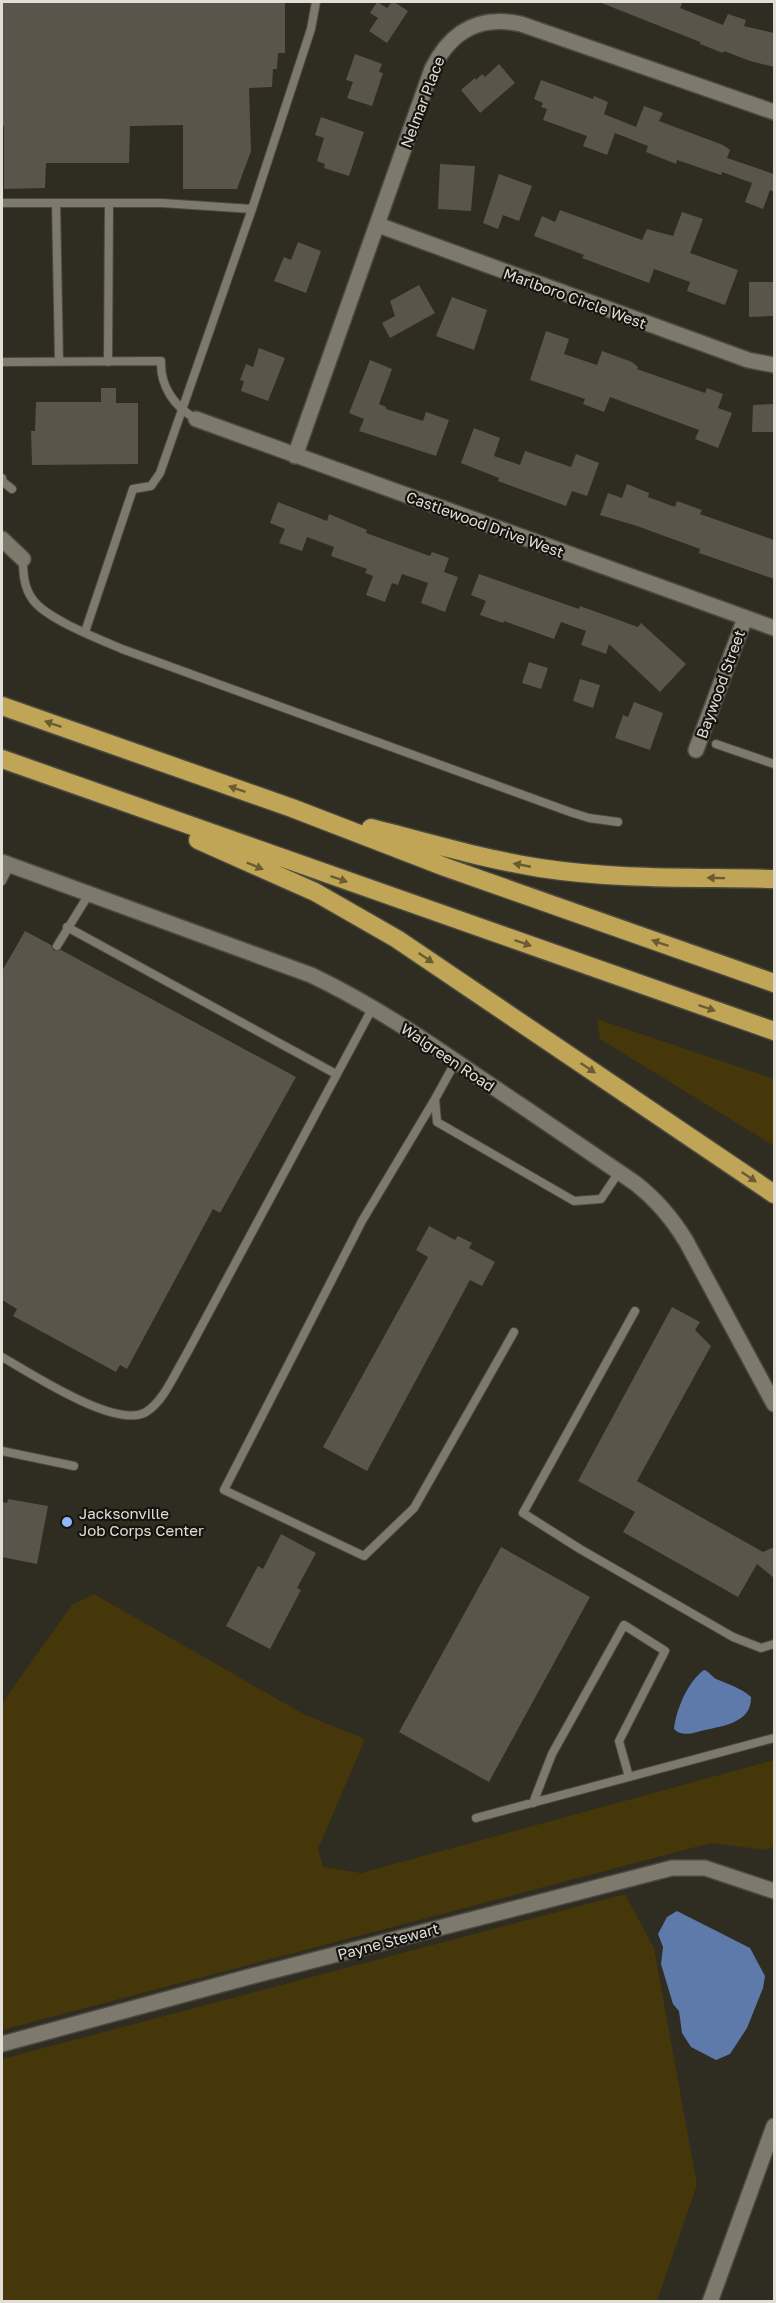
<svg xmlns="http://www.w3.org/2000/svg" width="776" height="2303" viewBox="0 0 776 2303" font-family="'Golos Text',sans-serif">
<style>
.green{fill:#453709}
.water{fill:#5e7aab}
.building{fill:#59554a}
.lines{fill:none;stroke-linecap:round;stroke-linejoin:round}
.lane-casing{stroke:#4b493f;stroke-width:10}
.street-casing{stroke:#4b493f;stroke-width:18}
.secondary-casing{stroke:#4b493f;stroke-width:18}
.highway-casing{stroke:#4b493f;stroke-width:21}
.lane{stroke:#7d796c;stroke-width:8}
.street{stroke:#7d796c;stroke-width:15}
.secondary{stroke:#7d796c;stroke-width:15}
.highway{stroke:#bfa555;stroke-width:18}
.oneway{fill:#6a5c32}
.poi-dot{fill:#91b8fd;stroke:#16140f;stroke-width:2}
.labels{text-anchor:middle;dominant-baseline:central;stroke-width:4.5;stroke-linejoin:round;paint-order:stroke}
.street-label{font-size:15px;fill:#e0ded7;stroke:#16140f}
.poi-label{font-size:15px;fill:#e0ded7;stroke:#16140f;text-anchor:start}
</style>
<rect width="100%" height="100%" fill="#2f2c21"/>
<path class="green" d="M597,1019l177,60v67l-174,-107z
M94,1594l211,121 60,24 -47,110 5,18 38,6 413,-113v86l-8,4 -55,-7 -709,187v-327l70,-98z
M625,1894l29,54 43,237 -40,116h-655v-242z"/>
<path class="water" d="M704,1670c6,2 7,6 12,9 12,5 25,9 35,18 1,25 -27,29 -46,33 -9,2 -23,8 -31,-1 2,-19 14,-48 30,-59z
M677,1911l73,37 15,28 -2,12 -16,40 -17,26 -14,6 -25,-13 -9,-14 -3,-22 -6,-7 -12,-40 2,-17 -5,-13 9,-17z"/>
<path class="building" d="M2,2h283v51h-7l-1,16h-4l-1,18 -23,1 2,63 -14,38h-54v-64l-53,1 -1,37h-83l-1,25 -41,1v-63h-2z
M377,2l10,6 5,-6h2l14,9 -21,32 -18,-12 9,-13 -8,-5z
M599,2h84l-3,6 43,17 5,-11 18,6 -2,6 30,7v34l-24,-6 -26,-10 -1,2 -23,-9v-2z
M355,54l27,10 -3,8 4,1 -11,33 -25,-8 6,-16 -7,-2z
M499,64l16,19 -35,30 -19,-23 14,-12 1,2 6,-6 3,3z
M541,80l52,19 1,-3 14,6 -4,12 32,13 8,-21 19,7 -4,8 64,24 7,5 -3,8 47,16v18l-4,-2 -7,19 -18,-7 7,-19 -30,-11 -1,3 -44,-15 -1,4 -30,-12 2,-6 -33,-13 -8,22 -24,-9 4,-10 -44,-16 4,-11 -6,-2 2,-4 -9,-4z
M321,117l43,15 -15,44 -25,-8 1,-4 -8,-3 7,-23 -9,-3z
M440,164l35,2 -4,45 -33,-2z
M499,174l33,12 -13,35 -16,-6 -5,14 -15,-6z
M560,210l82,30 5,-11 26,7 9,-24 21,7 -13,34 48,17 -13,35 -38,-14 3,-9 -36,-13 -5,14 -67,-25 2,-3 -50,-19 8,-20 13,6z
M298,242l23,9 -15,42 -32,-12 10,-24 7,3z
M749,282h25v34l-25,1z
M419,285l16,28 -45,25 -8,-15 13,-7 -5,-15z
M452,297l35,13 -13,40 -38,-14z
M546,331l23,8 -5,15 33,11 5,-14 30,11 6,5 -1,2 68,24 2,-5 16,6 -5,14 14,5 -14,35 -23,-9 4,-9 -89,-33 -6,15 -21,-8 2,-5 -55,-19z
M259,348l26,10 -17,43 -27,-10 3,-10 -4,-1 6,-16 7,3z
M370,360l22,9 -13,35 7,3v2l37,12 3,-9 23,8 -13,36 -77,-25 5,-12 -15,-6z
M101,388h15v15h22v61l-106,1 -1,-34h4l1,-29h65z
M774,404v28h-22l1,-27z
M474,428l26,10 -6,18 26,9 5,-14 46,16 5,-13 23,9 -12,33 -15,-5 -6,15 -68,-25 1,-3 -38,-15z
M627,484l22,9 -1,4 27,10 2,-6 25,9 -2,4 74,26v39l-75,-26 1,-4 -63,-23 -37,-11 8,-22 14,5z
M278,502l49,19 2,-7 38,16 -1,3 64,23 2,-4 17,6 -5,14 14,5 -13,35 -24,-9 7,-20 -26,-9 -4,11 -6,-2 -7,19 -19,-7 7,-19 -8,-3 2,-4 -36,-13 3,-9 -27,-10 -5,14 -23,-8 6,-14 -15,-6z
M479,574l100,35 1,-3 58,21 3,-4 45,41 -26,28 -51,-48 -3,10 -25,-9 5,-14 -25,-9 -7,17 -50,-18 -1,2 -23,-8 6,-14 -15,-6z
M529,662l19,6 -7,21 -19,-6z
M580,679l20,6 -7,23 -20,-7z
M634,702l29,11 -13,37 -35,-12 8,-23 5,2z
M25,931l26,14 3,6 7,-1 235,127 -76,136 -7,-4 -86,160 -7,-4 -4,7 -103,-56 4,-7 -15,-9v-329z
M429,1226l26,14 3,-4 14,7 -3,5 26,14 -13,24 -12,-6 -103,191 -44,-24 105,-190 -12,-7z
M672,1307l28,15 -5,8 16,16 -74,135 126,71 11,-5v31l-17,-14 -19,33 -115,-65 12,-20 -57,-31z
M8,1499l40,7 -11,58 -35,-7v-55l5,1z
M281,1534l35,19 -19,35 4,2 -31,59 -44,-23 32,-60 5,3z
M501,1547l89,50 -101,185 -90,-50z"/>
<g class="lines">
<g class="lane-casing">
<path id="lane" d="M2,203h160l90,6 59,-180 5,-27
M56,203l3,158
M2,362l159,-1c-1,26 14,46 35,58
M108,362l1,-159
M2,478l1,4 9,7
M23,559c0,15 1,29 10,41 14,19 66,39 89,49l448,163 19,6 29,4
M85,632l48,-143 18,-3 9,-13 92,-264
M716,744l58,20
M2,881l8,-16
M67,927l269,147
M57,946l32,-52
M456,1061l-21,38 2,23 137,79 27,-2 18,-27
M435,1099l-73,122 -138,269 140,66 50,-48 100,-176
M635,1311l-112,202 57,36 153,88 28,11 13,-4
M2,1357c27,15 114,73 144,55 18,-11 29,-39 40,-57l187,-348
M2,1451l72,15
M533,1803l19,-49 72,-129 41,26 -46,90 10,36
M476,1818l298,-80"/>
</g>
<g class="street-casing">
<path id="street" d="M378,225l370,135 26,5
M196,419l578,209
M295,456l137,-387c19,-38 47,-54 89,-45l253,88
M696,750l49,-132
M2,862l309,113c61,29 117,67 172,105 51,34 102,69 152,103 22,17 37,35 51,58l88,163
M2,2044l250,-68 420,-108h33l69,23"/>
</g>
<g class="secondary-casing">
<path id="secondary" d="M2,539l21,20
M710,2302l64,-176"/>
</g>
<g class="highway-casing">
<path id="highway" d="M2,706l290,102 153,59 329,116
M2,759l772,272
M371,828c56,14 112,31 169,40 78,12 157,9 234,11
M198,840l117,52 82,47 377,255"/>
</g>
<use href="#lane" class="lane"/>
<use href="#street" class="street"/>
<use href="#secondary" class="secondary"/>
<use href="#highway" class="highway"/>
</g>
<defs><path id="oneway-solid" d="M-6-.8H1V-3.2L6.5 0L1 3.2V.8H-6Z" transform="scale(1.5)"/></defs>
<g class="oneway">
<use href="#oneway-solid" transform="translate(53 724) rotate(-161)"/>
<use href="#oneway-solid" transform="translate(237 789) rotate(-161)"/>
<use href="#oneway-solid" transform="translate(522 865) rotate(-169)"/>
<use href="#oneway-solid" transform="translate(255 866) rotate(23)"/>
<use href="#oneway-solid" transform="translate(716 878) rotate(-179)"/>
<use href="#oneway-solid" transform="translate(339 879) rotate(19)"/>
<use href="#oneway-solid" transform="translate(523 943) rotate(19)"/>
<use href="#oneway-solid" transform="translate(660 943) rotate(-161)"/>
<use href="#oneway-solid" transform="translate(426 958) rotate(34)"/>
<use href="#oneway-solid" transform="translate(707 1008) rotate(19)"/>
<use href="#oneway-solid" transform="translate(588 1068) rotate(34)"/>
<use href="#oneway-solid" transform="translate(749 1177) rotate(34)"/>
</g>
<circle class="poi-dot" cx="67" cy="1522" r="6"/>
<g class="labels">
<g class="street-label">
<text transform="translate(422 102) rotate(-69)">Nelmar Place</text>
<text transform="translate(575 298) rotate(20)">Marlboro Circle West</text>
<text transform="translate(485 524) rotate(20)">Castlewood Drive West</text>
<text transform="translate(720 684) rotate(-70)">Baywood Street</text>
<text transform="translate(448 1057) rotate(34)">Walgreen Road</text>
<text transform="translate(388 1941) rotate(-15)">Payne Stewart</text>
</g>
<g class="poi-label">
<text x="79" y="1513">Jacksonville<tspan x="79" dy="17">Job Corps Center</tspan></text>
</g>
</g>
<rect width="776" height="2303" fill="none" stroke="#e0ded7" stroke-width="6"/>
</svg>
